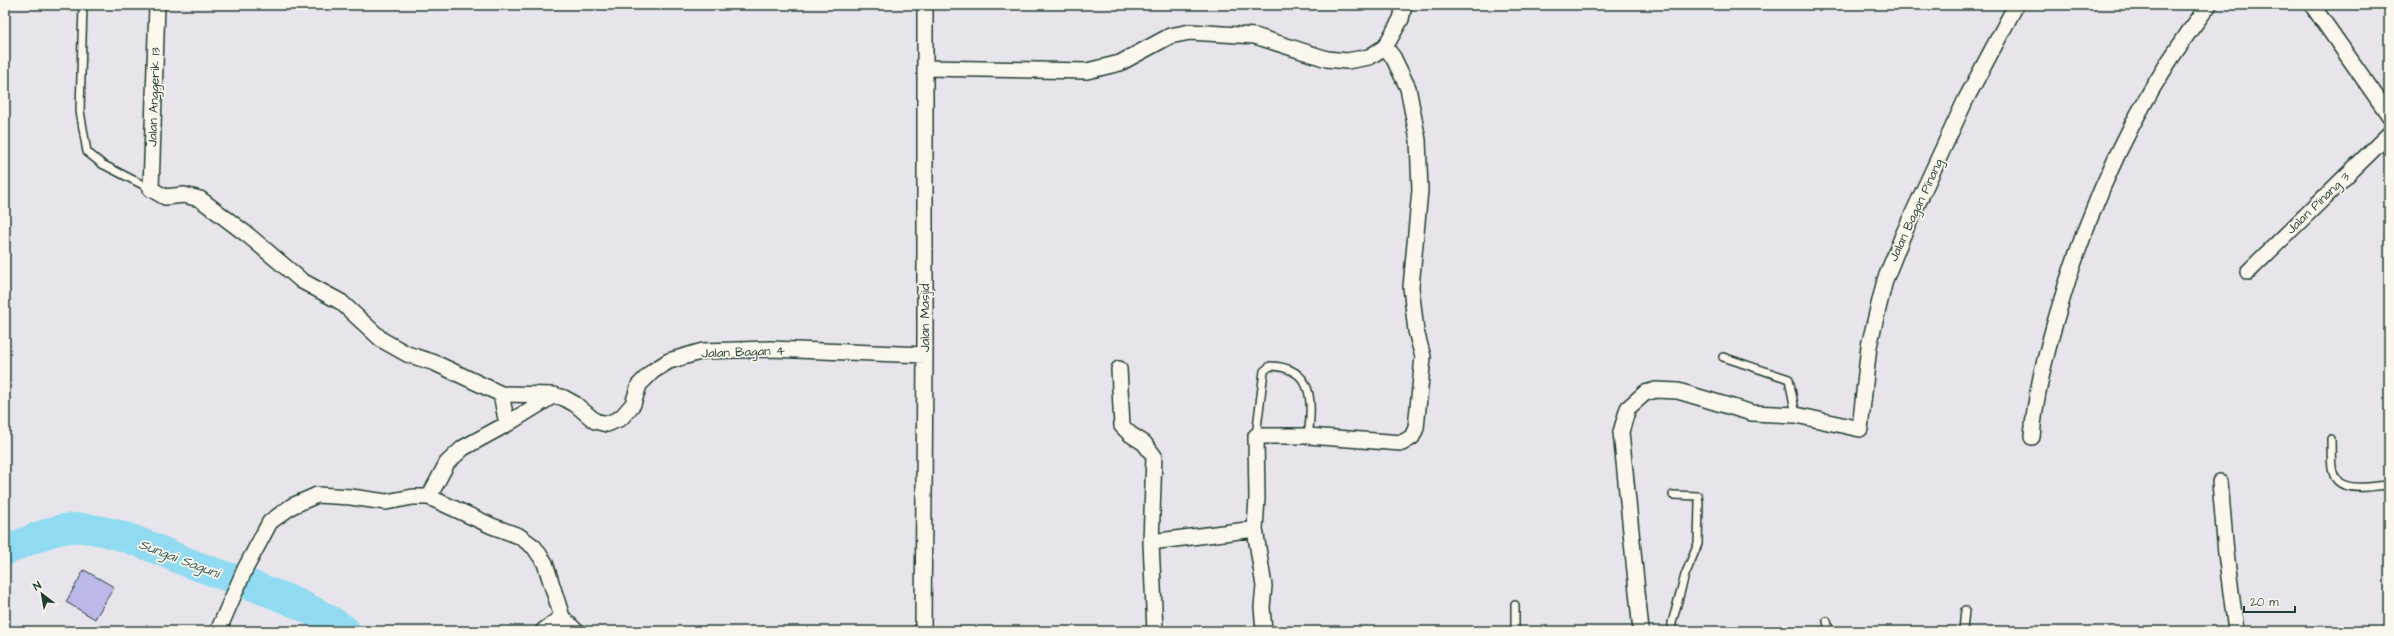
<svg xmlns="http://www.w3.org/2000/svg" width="2394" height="636" viewBox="0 0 2394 636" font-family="'Architects Daughter',sans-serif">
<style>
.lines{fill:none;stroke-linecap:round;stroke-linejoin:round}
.river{stroke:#90dbf1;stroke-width:30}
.building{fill:#bcb8ea;stroke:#1f3d34}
.service-casing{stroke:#1f3d34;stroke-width:10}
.minor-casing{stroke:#1f3d34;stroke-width:18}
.service{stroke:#fbf7ec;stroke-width:7}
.minor{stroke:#fbf7ec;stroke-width:15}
.labels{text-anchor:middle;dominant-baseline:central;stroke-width:3.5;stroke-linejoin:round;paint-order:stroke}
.street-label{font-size:13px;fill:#1f3d34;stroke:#fbf7ec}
.water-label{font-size:14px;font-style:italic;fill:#365d5a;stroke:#fbf7ec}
</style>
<rect width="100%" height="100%" fill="#e8e4eb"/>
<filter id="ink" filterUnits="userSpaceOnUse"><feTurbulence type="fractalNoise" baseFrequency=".025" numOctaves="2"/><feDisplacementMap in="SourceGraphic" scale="8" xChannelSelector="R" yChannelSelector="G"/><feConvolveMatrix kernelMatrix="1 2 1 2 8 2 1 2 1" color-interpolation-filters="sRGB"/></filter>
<g filter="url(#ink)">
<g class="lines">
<path class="river" d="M5,551c24,-10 50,-25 77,-23 39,3 77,23 112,37 47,17 113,37 152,66"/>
</g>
<path class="building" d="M84,570l30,17 -19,32 -29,-17z"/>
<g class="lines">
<g class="service-casing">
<path id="service" d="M83,5l-3,106 7,41 15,12 49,25
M1723,357l66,22 7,36
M1256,436l8,-65 6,-5c44,1 43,36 38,70
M2331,439c1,32 -4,51 36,48 7,0 15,-3 22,-1
M1515,605v26
M1827,621l2,10
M1672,631v-8l13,-48 13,-31 1,-41 -1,-7 -25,-1
M1963,631l2,-21"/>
</g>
<g class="minor-casing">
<path id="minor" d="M157,5l-6,184 14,8 19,-2 16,4 49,37 53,45 39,21 41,38 25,14 28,9 66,31 53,1 10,3 11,6 20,17 12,3 14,-6 12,-14 6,-19 14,-14 16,-10 34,-10 67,-2 155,6
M2312,5l77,110
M926,68l161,3 33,-8 50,-27 20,-4 65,4 72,23 20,2 22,-4 16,-10 16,-28 3,-14
M2248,272l141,-138
M1119,369l3,57 8,8 14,9 10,13 -3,86 4,89
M501,394l6,30
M2032,437c3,-41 13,-79 24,-118 32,-112 81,-222 153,-314
M2220,482l6,71 10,78
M429,497l18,-34 16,-15 44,-24 47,-29
M1151,542l104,-13
M218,631l27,-62 25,-47 22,-16 25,-11 34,2 35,5 27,-5h16l63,29 27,10 15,11 11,16 17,54 14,14
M543,631l19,-14
M923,631l2,-276v-350
M1264,631l-2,-24 2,-21 -9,-57 2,-31 -1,-62h52l94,7 10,-6 4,-9 7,-71 -7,-26 -5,-44 9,-97 -2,-50 -10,-52 -15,-31 -8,-10
M1641,631l-20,-199 7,-24 17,-15 11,-3 22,1 74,22 44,2 64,14 9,-83 16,-66 18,-45 63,-136 50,-94"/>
</g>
<use href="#service" class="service"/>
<use href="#minor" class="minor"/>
</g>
</g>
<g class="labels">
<g class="street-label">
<text transform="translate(154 97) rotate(-88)">Jalan Anggerik 13</text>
<text transform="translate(2318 203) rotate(-44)">Jalan Pinang 3</text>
<text transform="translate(1916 210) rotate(-65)">Jalan Bagan Pinang</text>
<text transform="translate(925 318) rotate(-90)">Jalan Masjid</text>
<text transform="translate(743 352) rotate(-2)">Jalan Bagan 4</text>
</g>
<g class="water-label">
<text transform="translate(179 559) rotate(21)">Sungai Saguni</text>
</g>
</g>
<rect width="2394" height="636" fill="none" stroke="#fbf7ec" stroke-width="20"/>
<rect x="10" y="10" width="2374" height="616" fill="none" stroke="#1f3d34" stroke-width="1.5" filter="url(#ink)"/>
<g transform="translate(42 594) rotate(329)" stroke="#fbf7ec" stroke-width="3" paint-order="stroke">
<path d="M0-3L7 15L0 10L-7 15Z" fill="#1f3d34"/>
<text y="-6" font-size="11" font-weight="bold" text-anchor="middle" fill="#1f3d34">N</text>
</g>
<path d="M2244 606v6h51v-6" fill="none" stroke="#1f3d34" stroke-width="2"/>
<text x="2250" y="606" font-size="12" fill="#1f3d34" stroke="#fbf7ec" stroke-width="3" paint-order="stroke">20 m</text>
</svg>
